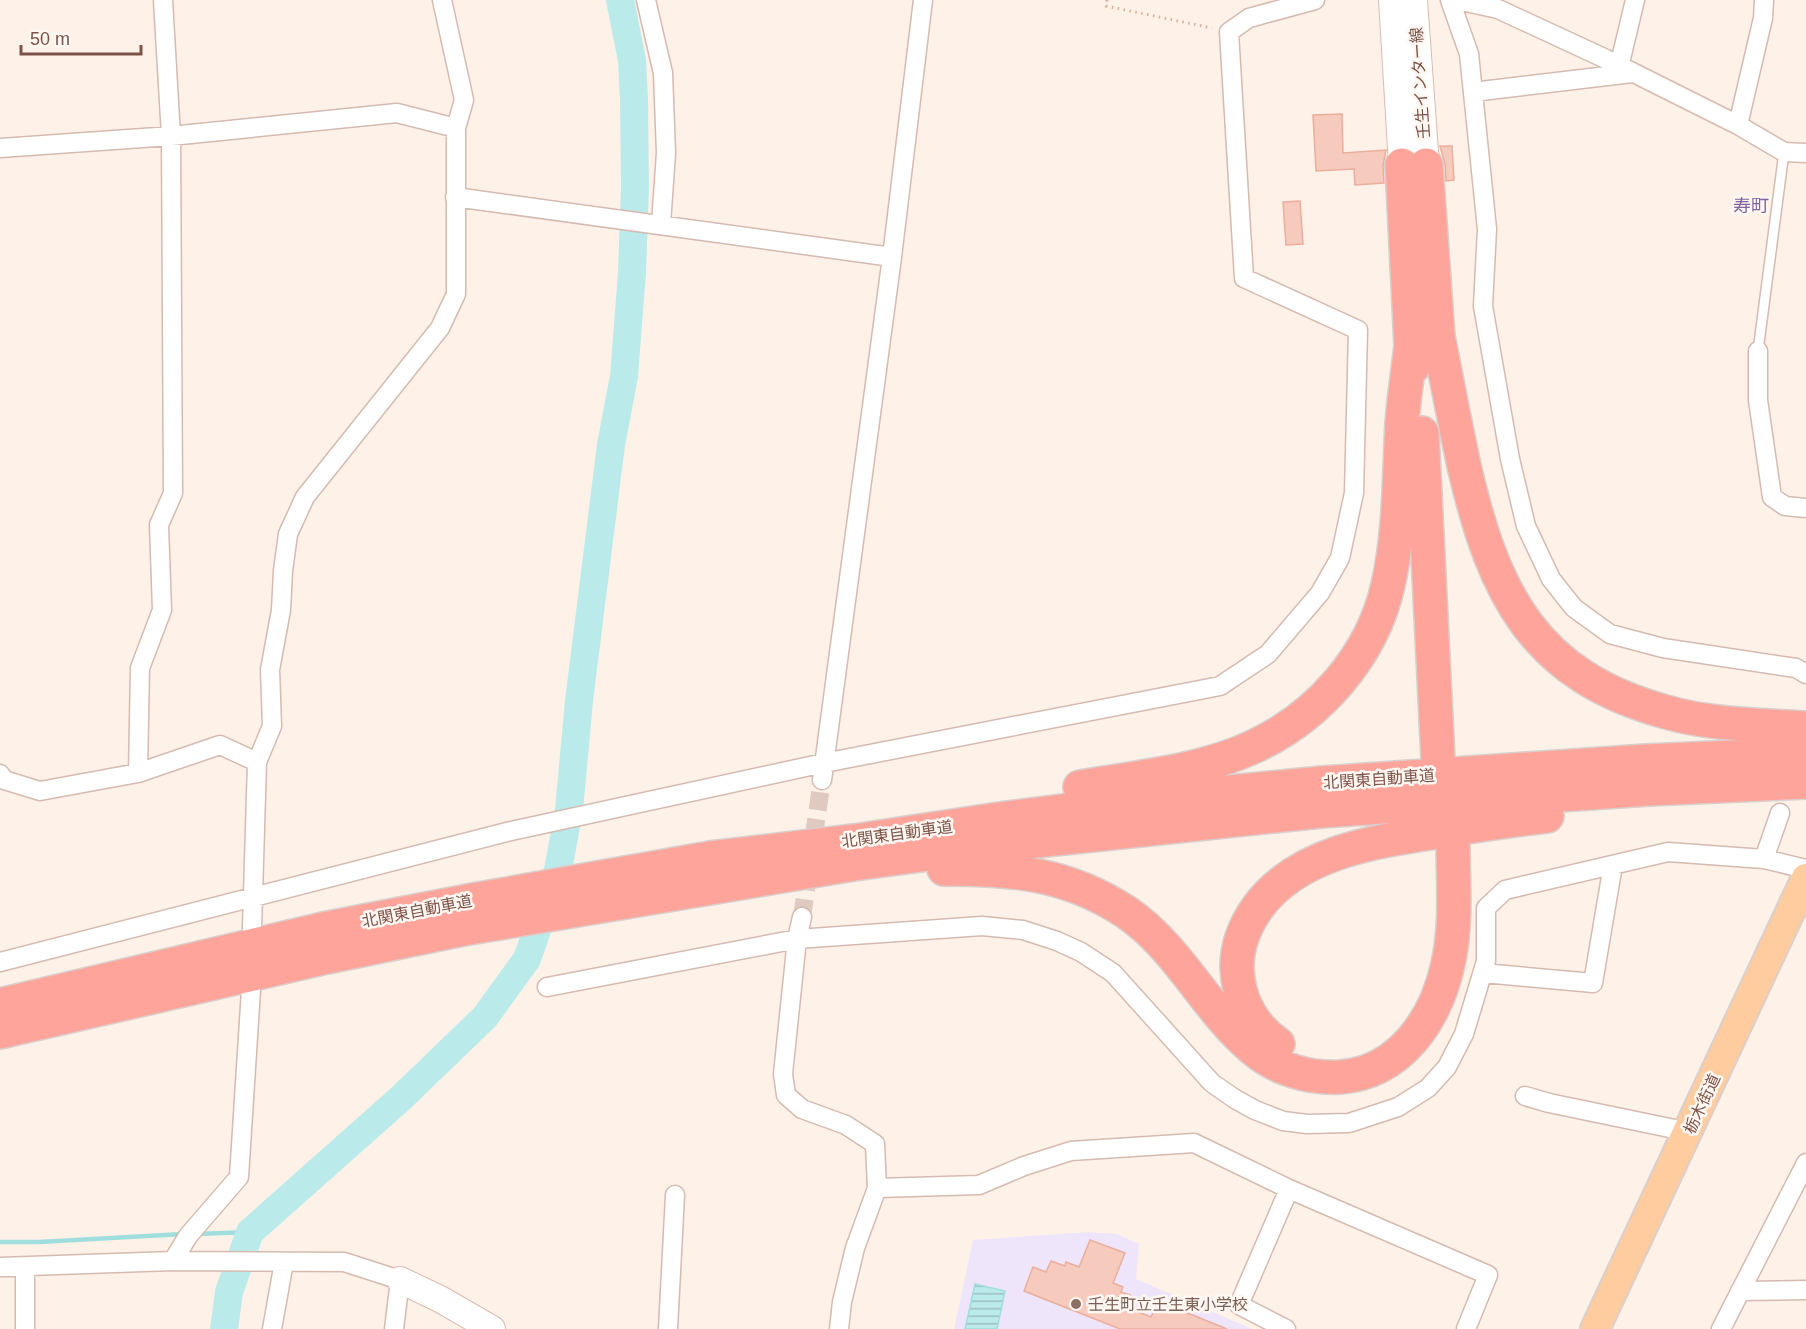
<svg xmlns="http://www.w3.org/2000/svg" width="1806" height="1329" viewBox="0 0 1806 1329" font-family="Helvetica,'Noto Sans JP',sans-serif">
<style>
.education{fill:#efe5fb}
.water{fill:url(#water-rules);stroke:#9fdedd;stroke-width:1.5}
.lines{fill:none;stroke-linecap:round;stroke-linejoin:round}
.stream{stroke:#9fdedd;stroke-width:4.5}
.river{stroke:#baebea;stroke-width:28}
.building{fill:#f6cbbd;stroke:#ebad9c;stroke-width:1.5}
.street-tunnel{stroke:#decac0;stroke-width:18;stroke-dasharray:18 9;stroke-linecap:butt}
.lane-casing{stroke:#d5baaf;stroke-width:12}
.street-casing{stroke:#d5baaf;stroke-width:21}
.secondary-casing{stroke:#dabbae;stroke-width:28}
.primary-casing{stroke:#dacfcc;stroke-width:32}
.highway-casing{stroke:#dacfcc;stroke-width:36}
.path{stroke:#dcad9f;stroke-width:3;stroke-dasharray:1.5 4.5;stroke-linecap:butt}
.lane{stroke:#fff;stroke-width:9}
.street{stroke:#fff;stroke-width:18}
.secondary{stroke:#fff;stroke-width:26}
.primary{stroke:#ffcc9f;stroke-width:28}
.highway{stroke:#fea49a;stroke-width:33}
.education-dot{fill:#8d6e63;stroke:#fff7f1;stroke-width:2}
.labels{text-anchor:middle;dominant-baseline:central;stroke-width:5;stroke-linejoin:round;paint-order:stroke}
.street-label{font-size:16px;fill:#7c5349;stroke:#fff7f1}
.education-label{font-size:16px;fill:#785e54;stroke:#fff7f1;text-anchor:start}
.neighbourhood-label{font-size:18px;fill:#82659f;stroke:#fff7f1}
</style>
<defs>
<pattern id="water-rules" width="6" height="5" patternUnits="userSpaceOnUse" patternTransform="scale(1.5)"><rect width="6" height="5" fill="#baebea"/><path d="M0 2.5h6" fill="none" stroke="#9cc1c0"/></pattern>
</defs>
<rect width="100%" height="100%" fill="#fef2e8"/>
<path class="education" d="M1089,1232l28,2 22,10 -3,35 116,50h-298l19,-89z"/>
<path class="water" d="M975,1284l30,7 -8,38h-32z"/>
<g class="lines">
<path class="stream" d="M197,1234l53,-2
M0,1242h39l144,-8"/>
<path class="river" d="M224,1329l5,-37 21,-60 151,-134 84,-81 42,-58 31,-89 11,-60 10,-109 32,-256 13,-69 8,-103 3,-86 -1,-87 -2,-40 -12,-60"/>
</g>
<path class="building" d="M1342,114l1,39 43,-3 -3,16 1,17 -29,2 -1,-16 -38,2 -3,-56z
M1440,146h12l2,34 -8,1 -1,-17z
M1300,201l3,43 -17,1 -3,-43z
M1090,1240l35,13 -12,30 10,4 -2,5 9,3 -4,12 25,10 7,-16 69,28h-107l-96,-38 9,-24 13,5 5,-11 14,5 1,-4 13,5z"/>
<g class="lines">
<path class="street-tunnel" d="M802,917l20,-137"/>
<g class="lane-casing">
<path id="lane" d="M1758,351l26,-199"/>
</g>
<g class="street-casing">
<path id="street" d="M646,0l17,73 3,80 -5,71
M1450,0l19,54 18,175 -4,77 27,153 16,67 25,53 23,29 36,26 53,14 133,20 10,6
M1457,0l41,9 108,50 132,66 46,27 22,1
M1619,67l16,-67
M1473,92l159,-19
M1738,125l25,-107 1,-18
M0,148l171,-12 226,-23 59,15
M455,197l437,60
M1758,351v49l14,97 13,9 21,2
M138,773l2,-105 22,-58 -3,-85 14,-32 -2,-357 -8,-136
M0,774l4,6 36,11 98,-18 82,-28 37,17
M822,780l70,-523 31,-257
M1764,859l16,-46
M802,917l-5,22 -14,135 3,21 16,14 44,16 29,19 2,44 -22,60 -13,54 -3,27
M252,928l5,-166 15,-36 -2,-56 11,-60 2,-39 5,-37 17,-37 135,-169 16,-34v-166l8,-28 -22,-100
M0,962l511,-131 313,-68 396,-77 48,-32 52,-61 20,-35 14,-65 4,-163 -114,-52 -15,-246 20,-14 66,-18
M1483,973l110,10 20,-118
M547,987l250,-48 185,-13 41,4 34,11 24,11 32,21 99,110 23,16 20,11 28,11 24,3 42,-1 49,-16 30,-19 19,-21 17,-33 22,-73v-53l19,-18 163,-38 96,7 42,10
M1525,1096l24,7 140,29
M877,1188l102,-3 45,-19 47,-15 123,-8 95,46 -50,116 47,24
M1289,1189l199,86 -22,54
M173,1261l15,-25 51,-59 12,-187
M0,1267l173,-6 171,1 56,18 -6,49
M1740,1291l66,-1
M25,1329v-62
M272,1329l12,-67
M668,1329l7,-134
M1721,1329l85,-166"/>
</g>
<g class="secondary-casing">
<path id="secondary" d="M1392,0l10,165
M1414,0l12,165
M400,1280l40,19 52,30"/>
</g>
<g class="primary-casing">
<path id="primary" d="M1595,1329l211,-451"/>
</g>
<g class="highway-casing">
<path id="highway" d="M1402,165l9,181 2,21
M1426,165l12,171v22
M1438,336c9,45 17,89 27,134 29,124 69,206 201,242 45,13 94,13 140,16
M1422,433l16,326
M1080,787c58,-10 119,-15 173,-40 65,-30 119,-90 135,-162 12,-53 11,-108 14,-162 2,-26 6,-52 9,-77
M944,869c68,0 123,4 182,43 53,36 79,96 126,136 24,21 57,31 89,29 60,-5 95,-58 107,-113 9,-39 5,-82 5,-122
M0,1005l323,-76 150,-29 237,-42 144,-17 145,-22 149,-19 174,-17 324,-22 160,-7
M0,1032l327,-75 136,-28 391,-65 134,-18 334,-35 327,-22 157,-7
M1278,1044c-27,-19 -40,-45 -41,-77 0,-22 8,-42 21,-60 41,-56 120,-66 185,-76 35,-6 69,-11 104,-15"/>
</g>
<path class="path" d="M1107,0l-1,6 106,22"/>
<use href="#lane" class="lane"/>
<use href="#street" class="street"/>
<use href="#secondary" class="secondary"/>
<use href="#primary" class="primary"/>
<use href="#highway" class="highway"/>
</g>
<circle class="education-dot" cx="1076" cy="1304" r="6"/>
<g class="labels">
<g class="street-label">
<text transform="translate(1420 83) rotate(-94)">壬生インター線</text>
<text transform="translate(1379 779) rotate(-4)">北関東自動車道</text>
<text transform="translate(897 834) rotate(-8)">北関東自動車道</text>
<text transform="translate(417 911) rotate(-11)">北関東自動車道</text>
<text transform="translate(1702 1104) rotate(-65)">栃木街道</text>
</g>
<g class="education-label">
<text x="1088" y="1304">壬生町立壬生東小学校</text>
</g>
<g class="neighbourhood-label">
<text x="1751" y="206">寿町</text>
</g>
</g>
<path d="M21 45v9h120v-9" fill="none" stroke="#7c5349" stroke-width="3"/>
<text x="30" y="45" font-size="18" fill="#7c5349" stroke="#fff7f1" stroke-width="4.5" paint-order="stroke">50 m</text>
</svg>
